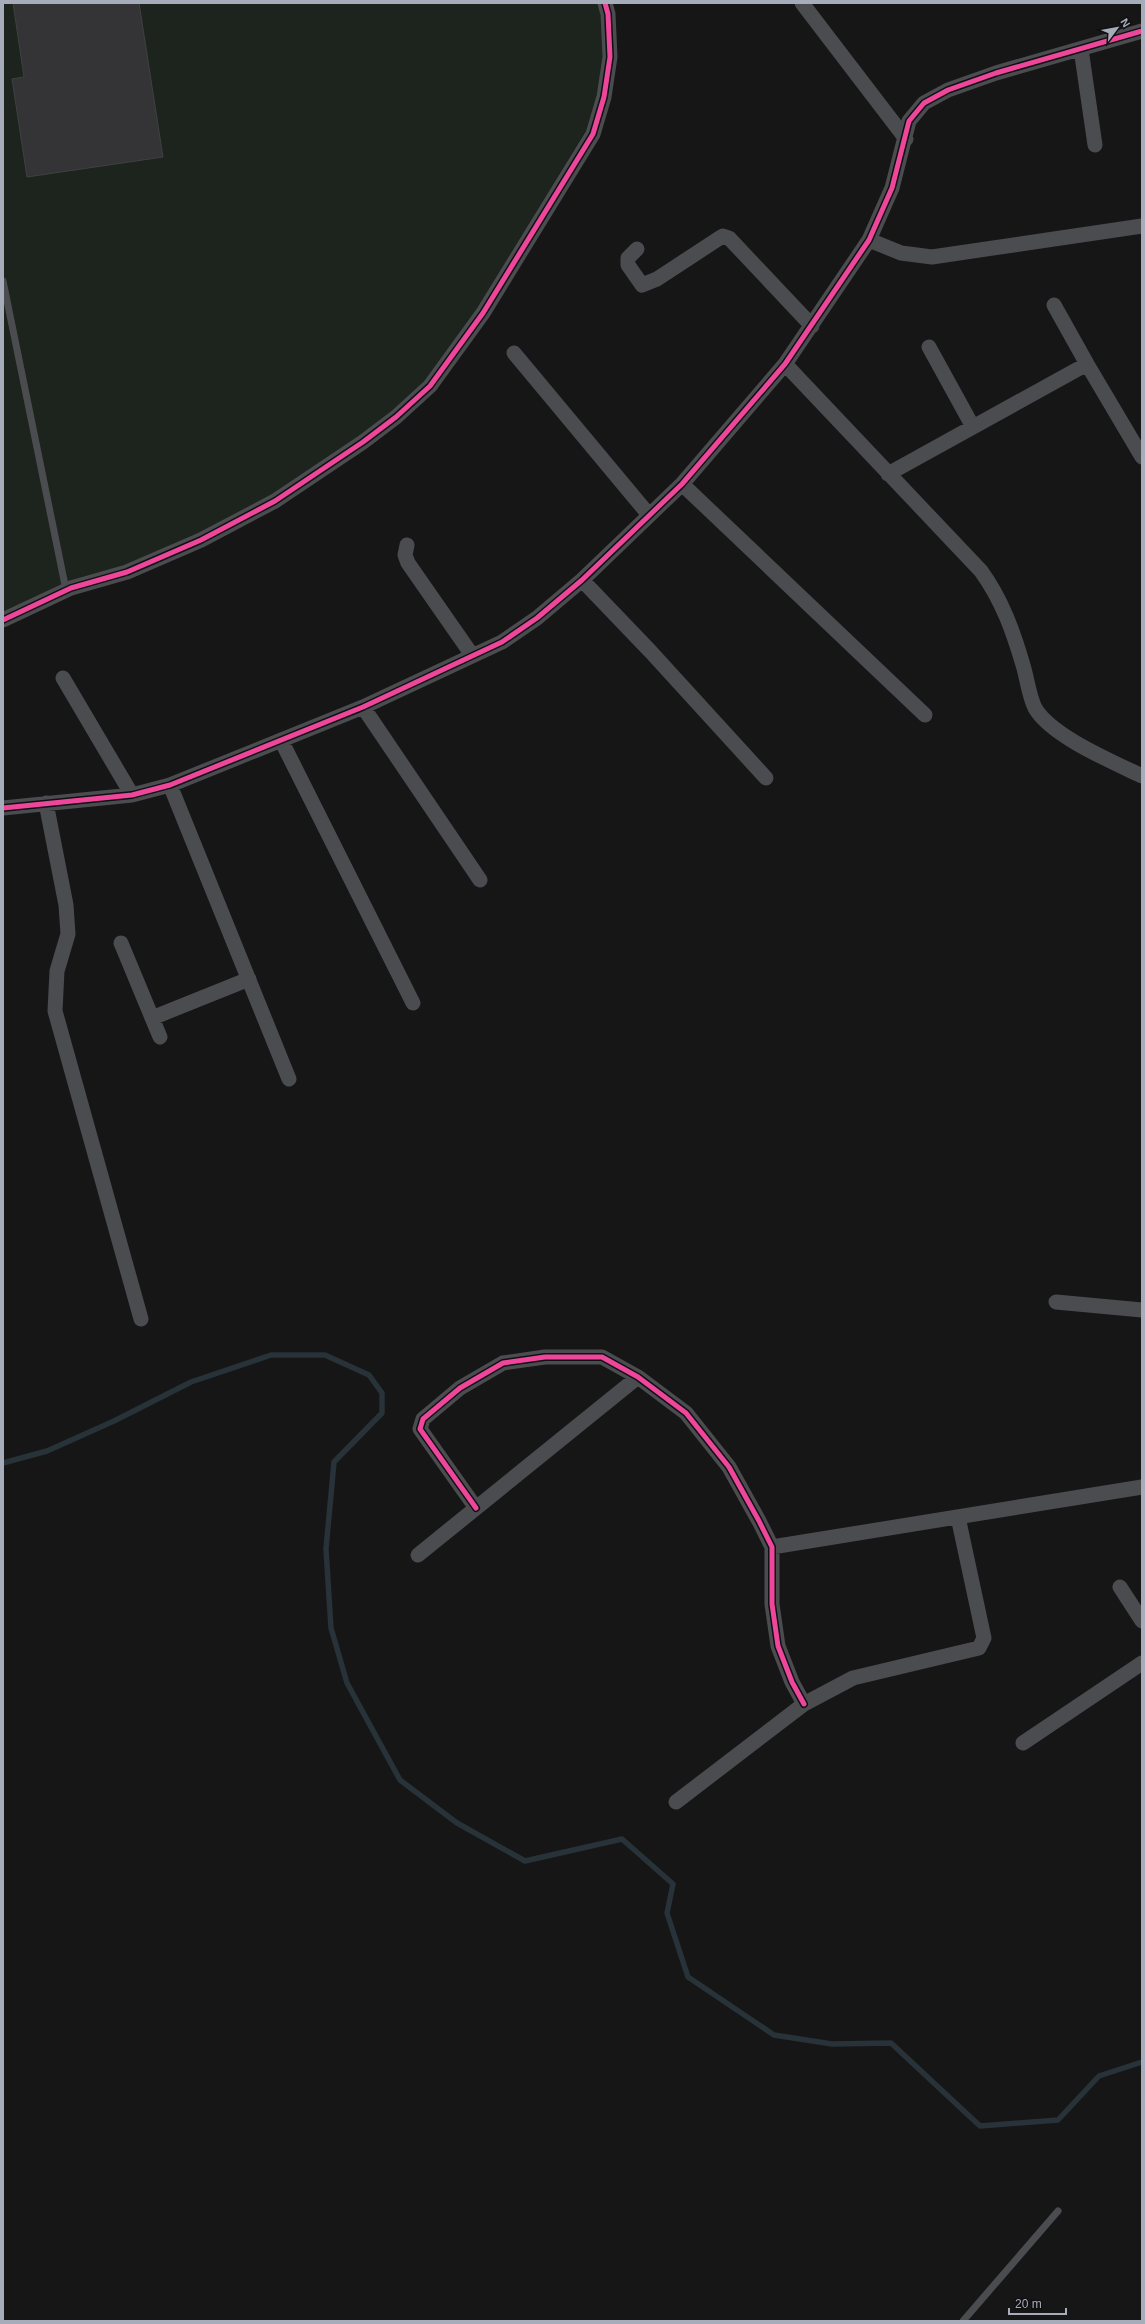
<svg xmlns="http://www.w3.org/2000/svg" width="1145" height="2324" viewBox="0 0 1145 2324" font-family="Arial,sans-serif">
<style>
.green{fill:#1c241d}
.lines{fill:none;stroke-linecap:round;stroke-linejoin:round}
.stream{stroke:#283239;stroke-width:5.5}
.building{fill:#343436;stroke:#3f4043}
.lane{stroke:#4a4c4f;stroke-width:7}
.street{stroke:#4a4c4f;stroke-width:15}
.cycleway-casing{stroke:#101012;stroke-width:8}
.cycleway{stroke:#ed469a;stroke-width:5}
</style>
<rect width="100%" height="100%" fill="#161616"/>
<path class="green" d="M3,3h596l3,12 1,43 -5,36 -12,36 -109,179 -52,72 -49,44 -108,73 -67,34 -76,33 -53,15 -69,32z"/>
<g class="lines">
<path class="stream" d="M3,1463l44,-12 67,-30 77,-39 80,-27h54l44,20 13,18v20l-48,49 -8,87 5,79 16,55 53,97 57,43 68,38 97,-22 51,45 -6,29 21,64 86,58 58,9 59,-1 89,83 78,-6 41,-44 43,-14"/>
</g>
<path class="building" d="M13,3h126l24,154 -136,20 -15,-98 12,-2z"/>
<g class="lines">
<path class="lane" d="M3,281l63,309
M963,2321l95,-110"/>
<path class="street" d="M802,3l104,136
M1081,49l14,96
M869,240l32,13 31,4 210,-31
M637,249l-9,9v7l14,20 15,-6 61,-40 5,-3 6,2 83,88
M1054,305l33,59
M929,347l44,80
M514,353l135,162
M785,364l196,207c21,29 32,60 42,94 4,13 6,31 12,43 16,28 78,54 107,68
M888,474l199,-110 55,93
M682,484l243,231
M407,545l-2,10 3,8 64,92
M582,580l69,72 115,126
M3,620l68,-32 56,-16 74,-32 74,-39 88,-59 33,-25 34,-31 53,-73 110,-179 11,-37 6,-40 -2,-43 -3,-11
M63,678l69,117
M363,707l117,173
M281,740l132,263
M170,785l119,294
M46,803l20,102 2,29 -11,37 -2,40 86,308
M3,808l129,-13 38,-10 193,-78 139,-65 35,-24 45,-38 100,-96 103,-120 84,-124 23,-52 17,-67 15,-18 24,-13 48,-17 146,-42
M121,943l39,94
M152,1018l97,-39
M1056,1302l86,8
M476,1508l-56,-79 3,-10 37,-31 43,-25 42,-6h57l36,20 48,36 43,54 30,54 13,26v57l6,42 14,36 12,22
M772,1547l370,-60
M418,1555l220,-178
M1120,1587l22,34
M1023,1743l119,-80
M676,1802l128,-98 49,-26 126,-30 5,-10 -26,-121"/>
<g class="cycleway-casing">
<path id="cycleway" d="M3,620l68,-32 56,-16 74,-32 74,-39 88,-59 33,-25 34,-31 53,-73 110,-179 11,-37 6,-40 -2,-43 -3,-11
M3,808l129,-13 38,-10 193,-78 139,-65 35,-24 45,-38 100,-96 103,-120 84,-124 23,-52 17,-67 15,-18 24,-13 48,-17 146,-42
M476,1508l-56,-79 3,-10 37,-31 43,-25 42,-6h57l36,20 48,36 43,54 30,54 13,26v57l6,42 14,36 12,22"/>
</g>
<use href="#cycleway" class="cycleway"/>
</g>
<rect width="1145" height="2324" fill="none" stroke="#a6acb9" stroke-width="8"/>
<g transform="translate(1117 28) rotate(58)" stroke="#101012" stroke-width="3" paint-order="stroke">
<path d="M0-3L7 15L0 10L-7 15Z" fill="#a6acb9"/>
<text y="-6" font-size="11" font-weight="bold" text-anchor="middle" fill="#a6acb9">N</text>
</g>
<path d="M1009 2308v6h57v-6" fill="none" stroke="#a6acb9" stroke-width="2"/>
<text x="1015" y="2308" font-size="12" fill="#a6acb9" stroke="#101012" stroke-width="3" paint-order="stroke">20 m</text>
</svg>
